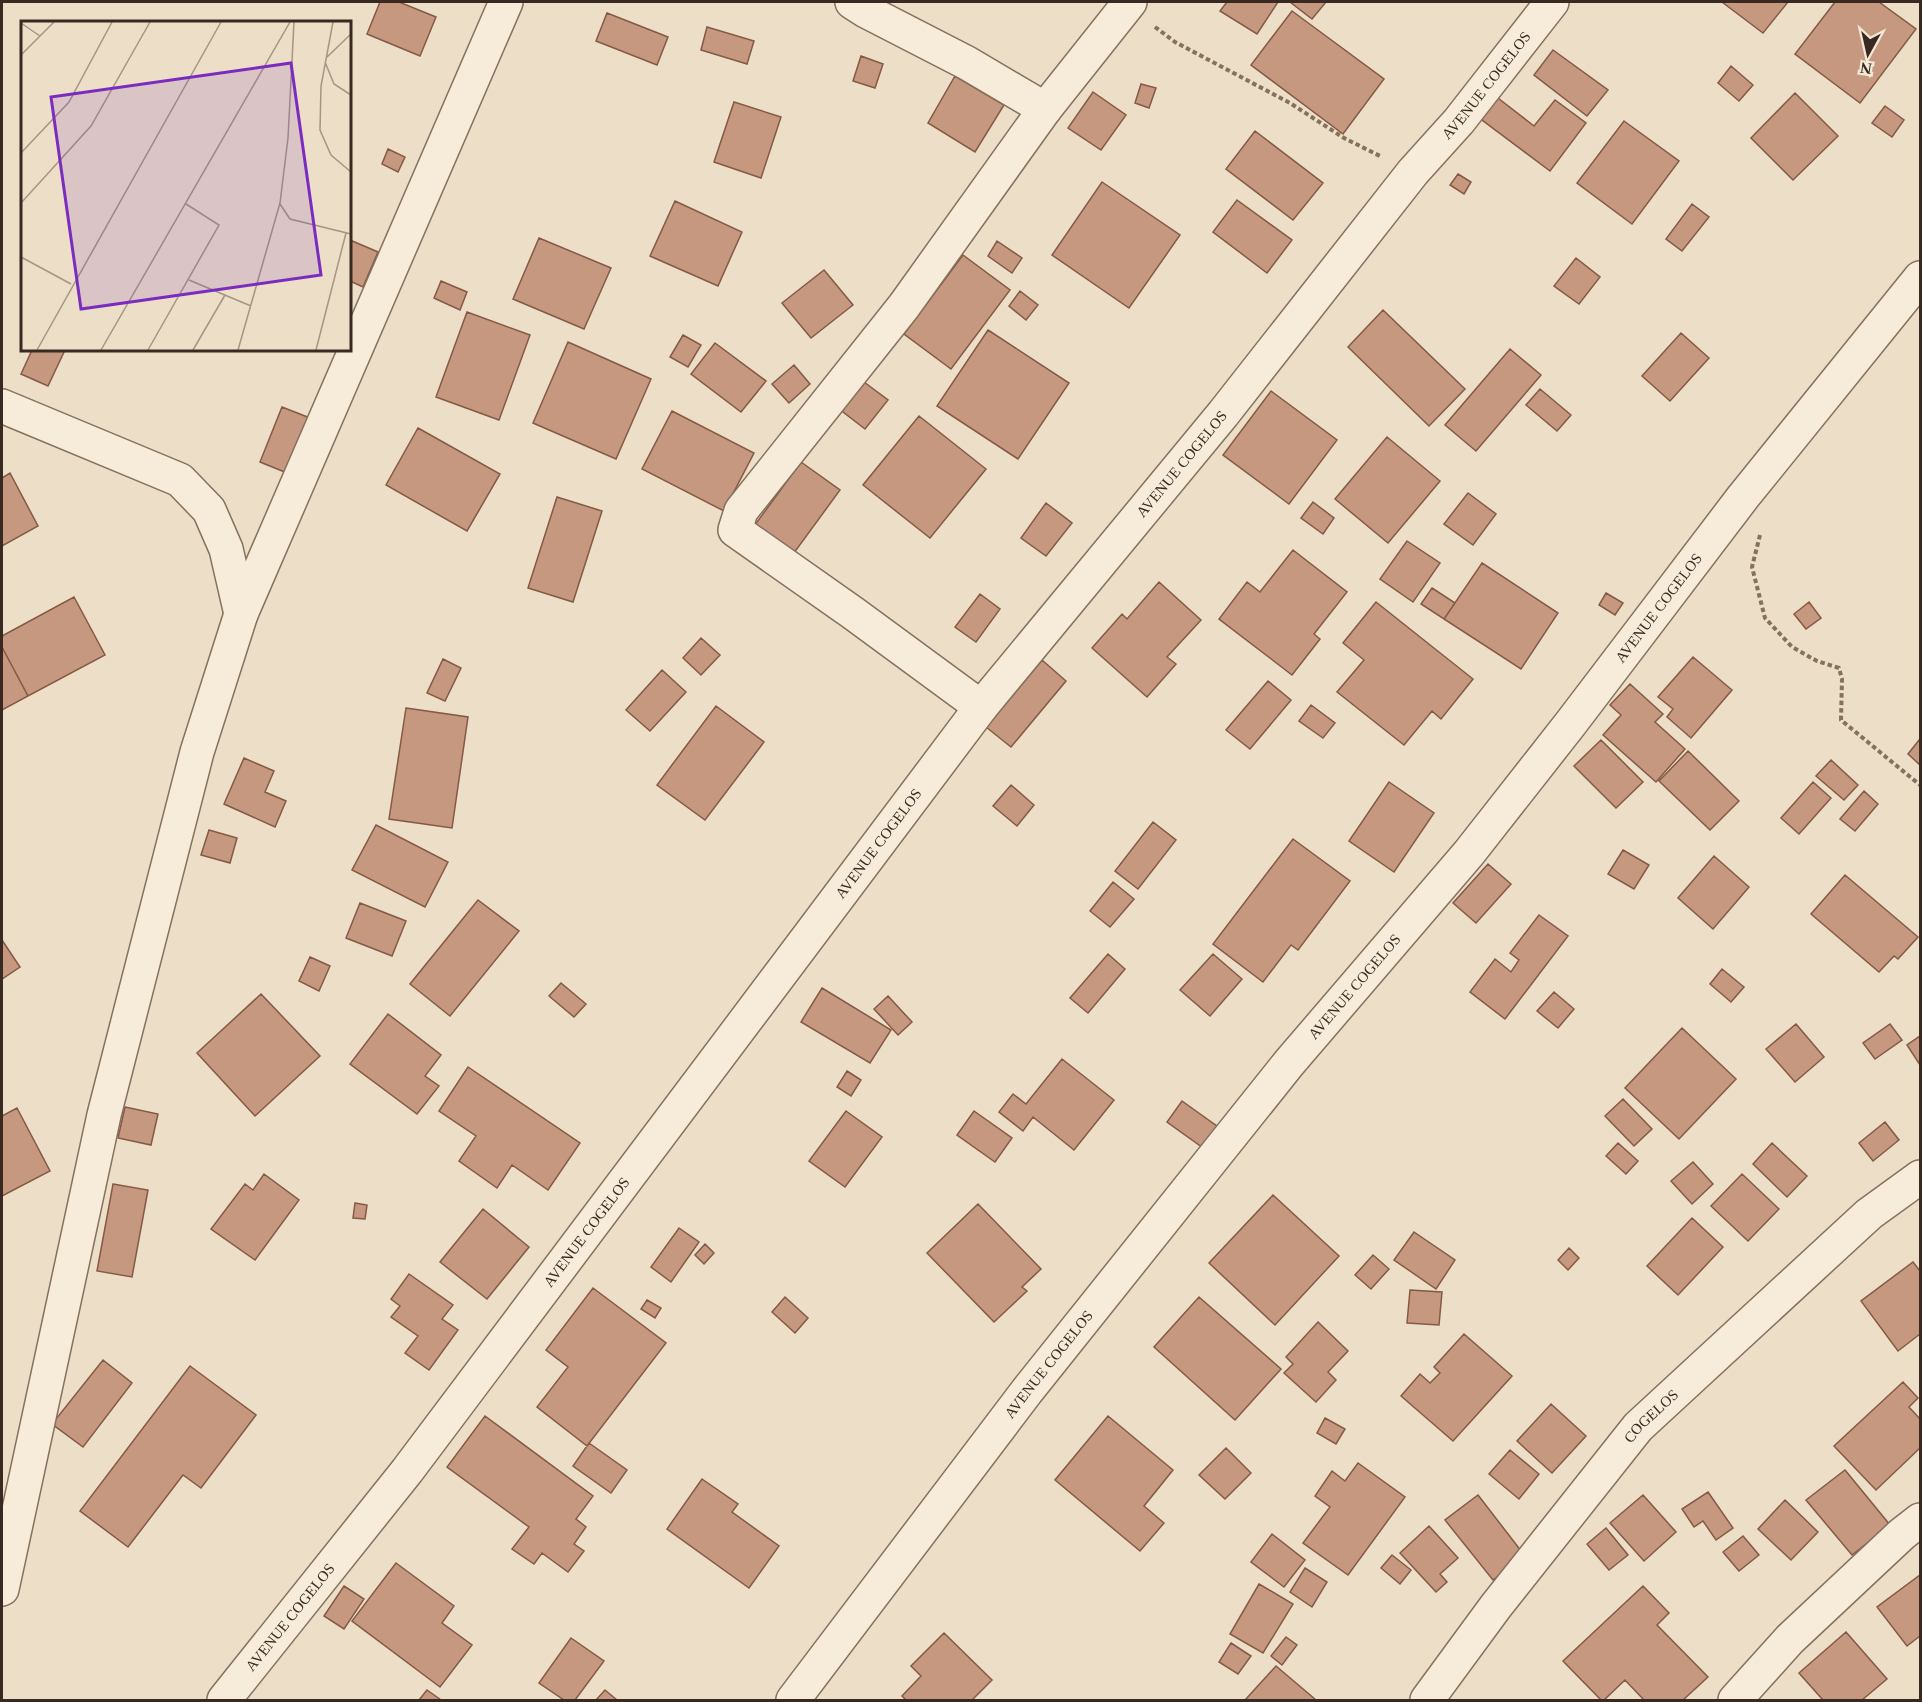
<svg xmlns="http://www.w3.org/2000/svg" width="1922" height="1702" viewBox="0 0 1922 1702" font-family="Georgia,serif">
<style>
.building{fill:#c79880;stroke:#845945;stroke-width:1.5}
.lines{fill:none;stroke-linecap:round;stroke-linejoin:round}
.minor-casing{stroke:#86705e;stroke-width:36}
.path{stroke:#86705e;stroke-width:4;stroke-dasharray:4.5 3;stroke-linecap:butt}
.minor{stroke:#f7ecda;stroke-width:33}
.labels{text-anchor:middle;dominant-baseline:central;stroke-width:4.5;stroke-linejoin:round;paint-order:stroke}
.street-label{font-size:15px;fill:#382a20;stroke:#f3e9d6}
.inset-road{fill:none;stroke:#a49684;stroke-width:1.5}
.view{fill:#7b2cbf;fill-opacity:0.15;stroke:#7b2cbf;stroke-width:3}
.inset-edge{fill:none;stroke:#382a20;stroke-width:3}
</style>
<rect width="100%" height="100%" fill="#ecdec7"/>
<path class="building" d="M380,2h19l37,15 -16,39 -53,-22z
M1227,2h51l-21,32 -37,-23z
M1290,2h36l-14,17z
M1722,2h66l-25,31z
M1835,2h44l37,27 -56,74 -65,-49z
M1292,11l92,68 -41,55 -92,-69z
M607,13l61,24 -11,28 -61,-24z
M707,27l47,14 -7,23 -46,-14z
M1553,50l55,40 -21,26 -53,-41z
M861,56l22,8 -8,24 -22,-7z
M1731,66l22,19 -14,16 -21,-18z
M955,76l49,29 -29,47 -47,-29z
M1141,84l15,4 -7,20 -14,-5z
M1093,92l33,23 -25,35 -33,-22z
M1795,93l43,43 -45,44 -42,-42z
M1494,95l40,31 21,-26 31,23 -36,48 -72,-54z
M734,102l47,15 -20,61 -47,-16z
M1885,106l19,14 -12,17 -20,-14z
M1624,121l55,40 -47,63 -55,-41z
M1255,131l68,52 -30,37 -67,-51z
M388,149l17,8 -7,15 -16,-8z
M1458,174l13,8 -7,12 -14,-9z
M1102,182l78,53 -51,73 -77,-53z
M1237,200l55,40 -25,33 -54,-41z
M675,201l67,31 -24,54 -68,-30z
M1692,204l17,13 -27,34 -16,-12z
M539,238l72,30 -27,61 -71,-30z
M350,240l28,12 -15,35 -13,-6z
M997,241l25,17 -10,15 -24,-17z
M963,255l47,35 -59,79 -47,-35z
M1576,258l24,19 -21,27 -25,-18z
M824,270l29,35 -42,33 -29,-35z
M441,281l26,11 -7,18 -26,-12z
M1020,291l18,14 -12,15 -17,-14z
M1383,310l82,79 -36,37 -81,-79z
M467,312l63,23 -31,85 -63,-23z
M988,330l81,53 -51,76 -81,-53z
M1681,333l28,25 -39,43 -28,-25z
M683,335l18,10 -13,22 -18,-10z
M568,342l83,37 -35,80 -83,-36z
M715,343l51,38 -25,31 -50,-38z
M1510,349l31,26 -65,76 -31,-26z
M32,350h33l-17,36 -27,-12z
M794,365l16,19 -21,19 -17,-19z
M860,379l28,21 -23,29 -27,-21z
M1540,389l31,26 -14,16 -31,-26z
M1271,391l66,49 -48,64 -66,-49z
M282,407l28,11 -23,55 -27,-11z
M672,411l82,42 -30,58 -82,-42z
M919,416l67,53 -56,69 -67,-53z
M418,428l82,46 -33,57 -81,-46z
M1387,437l53,44 -52,62 -53,-44z
M801,462l39,28 -49,67 -39,-28z
M10,473l28,53 -36,20v-68z
M1468,493l28,21 -23,31 -29,-21z
M557,497l45,14 -29,91 -45,-14z
M1313,502l21,16 -11,16 -22,-16z
M1046,503l26,20 -26,33 -25,-18z
M1407,541l33,22 -27,39 -33,-23z
M1293,550l54,42 -33,42 6,5 -28,36 -73,-56 28,-37 13,10z
M1482,563l76,50 -37,56 -77,-50z
M1159,582l42,38 -34,37 9,7 -29,33 -55,-49 30,-34 5,5z
M1432,588l23,15 -11,16 -23,-15z
M1606,593l17,10 -8,12 -16,-10z
M980,594l20,15 -24,33 -21,-15z
M74,597l31,58 -77,41 -26,-49v-11z
M1376,602l97,77 -32,40 -9,-8 -28,34 -67,-53 27,-32 -21,-17z
M1809,602l12,16 -15,11 -12,-15z
M701,638l19,17 -19,20 -18,-17z
M2,647l26,49 -26,14z
M1693,657l39,33 -41,48 -24,-21 6,-8 -15,-12z
M443,659l18,9 -16,33 -18,-8z
M1042,660l24,21 -55,66 -25,-20z
M662,670l24,22 -36,39 -24,-21z
M1268,681l23,19 -41,49 -24,-19z
M1630,684l33,30 -8,8 30,27 -29,33 -53,-47 18,-20 -11,-10z
M1311,705l24,18 -12,15 -24,-17z
M716,706l48,36 -59,78 -48,-35z
M406,708l62,9 -16,111 -63,-9z
M1920,739v26l-12,-11z
M1601,740l42,42 -27,26 -42,-42z
M1688,751l51,50 -29,29 -51,-49z
M244,758l30,13 -9,21 21,9 -11,26 -51,-23z
M1831,760l27,25 -14,15 -28,-24z
M1389,782l45,31 -40,59 -45,-31z
M1813,782l18,16 -32,36 -18,-16z
M1011,785l23,20 -17,21 -24,-20z
M1864,791l14,13 -23,27 -15,-12z
M1153,822l23,18 -38,49 -23,-18z
M376,825l72,37 -23,45 -73,-37z
M209,830l28,8 -7,25 -29,-8z
M1293,839l57,42 -52,69 -7,-5 -28,37 -50,-38z
M1623,850l26,15 -15,24 -26,-15z
M1714,856l35,31 -36,42 -35,-31z
M1488,864l23,20 -35,39 -23,-20z
M1845,875l73,62 -20,22 -4,-3 -15,16 -68,-58z
M1113,882l21,17 -24,28 -20,-16z
M478,900l41,31 -69,85 -40,-32z
M360,903l46,18 -14,35 -46,-18z
M1539,915l29,21 -63,83 -35,-27 25,-33 16,13 8,-12 -9,-7z
M2,940l18,27 -18,12z
M1108,954l17,15 -37,44 -18,-15z
M1213,954l29,25 -32,37 -30,-26z
M310,957l20,9 -11,25 -20,-10z
M1722,969l22,18 -13,15 -21,-18z
M561,983l25,21 -12,13 -25,-21z
M822,988l69,42 -21,33 -69,-41z
M1554,992l20,17 -16,19 -21,-17z
M261,994l59,62 -65,60 -58,-63z
M888,996l24,26 -14,13 -24,-26z
M388,1014l53,41 -16,21 14,10 -22,28 -67,-50z
M1796,1024l28,33 -29,25 -29,-33z
M1890,1024l12,16 -27,19 -12,-16z
M1682,1028l54,51 -57,60 -54,-51z
M1920,1036v29l-13,-20z
M1062,1059l52,41 -40,50 -41,-33 -10,14 -24,-19 14,-18 13,10z
M468,1067l112,76 -32,47 -36,-25 -15,23 -38,-27 17,-25 -37,-25z
M847,1071l14,9 -10,16 -14,-9z
M1623,1099l29,30 -18,17 -29,-30z
M1182,1101l39,28 -15,21 -39,-28z
M125,1107l33,7 -7,31 -33,-7z
M17,1108l33,63 -48,25v-80z
M846,1111l36,26 -37,50 -36,-26z
M974,1111l38,27 -17,24 -38,-27z
M1885,1122l14,18 -26,21 -14,-18z
M1618,1143l20,18 -12,13 -20,-18z
M1772,1143l35,33 -20,21 -34,-33z
M1693,1162l20,22 -21,20 -21,-23z
M264,1174l35,26 -44,60 -44,-31 34,-45 8,6z
M1742,1174l37,35 -31,32 -37,-35z
M113,1184l35,6 -16,87 -35,-6z
M1273,1195l66,61 -64,69 -66,-62z
M355,1203l12,2 -2,14 -12,-1z
M978,1204l63,65 -19,18 5,4 -33,31 -67,-69z
M483,1209l46,38 -42,52 -47,-37z
M1692,1218l31,29 -45,48 -31,-29z
M679,1228l20,14 -28,40 -20,-15z
M1414,1232l41,28 -19,29 -42,-29z
M705,1244l9,9 -10,11 -9,-9z
M1569,1248l10,10 -11,12 -10,-10z
M1373,1255l16,14 -18,20 -16,-14z
M1913,1262l7,9v63l-22,17 -37,-50z
M409,1274l44,31 -11,14 16,11 -29,40 -24,-17 13,-17 -27,-19 9,-11 -9,-7z
M593,1288l73,55 -79,103 -50,-39 31,-40 -22,-17z
M1410,1290l32,2 -3,33 -32,-2z
M785,1297l23,21 -13,15 -23,-21z
M1199,1297l82,72 -46,51 -81,-73z
M647,1300l14,8 -6,10 -14,-9z
M1318,1322l30,29 -20,21 8,8 -20,22 -32,-29 9,-9 -7,-7z
M1464,1334l48,42 -59,65 -52,-45 19,-22 10,9 10,-10 -6,-6z
M103,1360l29,23 -49,64 -31,-23z
M190,1366l66,49 -55,73 -18,-13 -55,72 -48,-36z
M1903,1382l15,16 -9,9 11,12v29l-44,42 -42,-44z
M1551,1404l35,32 -34,37 -35,-32z
M485,1416l108,80 -17,23 10,8 -12,17 10,7 -16,21 -26,-19 -8,11 -22,-15 17,-22 -82,-60z
M1108,1416l65,54 -29,36 20,17 -24,28 -85,-71z
M1325,1418l20,11 -9,15 -19,-11z
M589,1443l38,27 -16,23 -38,-27z
M1226,1448l25,25 -26,26 -26,-24z
M1510,1450l29,24 -20,25 -30,-25z
M1358,1463l47,34 -57,78 -45,-32 27,-36 -15,-11 17,-25 13,10z
M1845,1470l45,55 -38,30 -46,-55z
M702,1479l36,25 -6,8 47,34 -30,42 -82,-59z
M1708,1492l25,36 -17,12 -13,-19 -9,6 -12,-18z
M1478,1495l47,61 -32,24 -48,-60z
M1643,1495l33,37 -32,29 -34,-38z
M1785,1500l33,32 -27,28 -33,-31z
M1429,1526l29,32 -18,16 7,8 -11,10 -36,-39z
M1606,1528l22,27 -19,15 -22,-26z
M1272,1534l33,26 -21,27 -33,-25z
M1743,1536l16,19 -20,16 -16,-19z
M1392,1555l19,15 -11,14 -19,-16z
M396,1563l58,43 -12,17 30,22 -32,42 -88,-66z
M1305,1568l22,14 -15,25 -22,-15z
M1920,1575v61l-13,10 -30,-39z
M1259,1584l34,20 -30,49 -33,-19z
M344,1586l20,13 -20,30 -20,-13z
M1643,1586l26,27 -12,12 51,52 -25,23h-39l-19,-20 -21,20h-3l-38,-39z
M1846,1632l41,47 -25,21h-39l-24,-27z
M944,1633l48,47 -20,20h-66l-4,-4 19,-20 -10,-10z
M1286,1637l11,8 -15,20 -11,-9z
M571,1638l33,23 -29,39h-11l-25,-17z
M1231,1643l20,13 -13,18 -19,-12z
M1276,1666l40,34h-71z
M427,1690l14,10h-22z
M605,1690l12,10h-21z"/>
<g class="lines">
<g class="minor-casing">
<g id="minor">
<path d="M852,2l14,9 101,52 78,46"/>
<path d="M2,406l178,74 29,30 17,39 15,65"/>
<path d="M981,707l-128,-94 -118,-83 6,-19 163,-205 141,-197 85,-107"/>
<path d="M2,1589l102,-474 93,-363 44,-138 265,-612"/>
<path id="s1" d="M224,1700l183,-229 574,-764 242,-293 190,-242 46,-51 93,-119"/>
<path id="s2" d="M793,1700l234,-309 262,-328 180,-210 102,-130 172,-226 177,-219"/>
<path id="s3" d="M1427,1700l69,-94 142,-179 231,-213 51,-37"/>
<path d="M1735,1700l55,-61 112,-105 18,-14"/>
</g>
</g>
<path class="path" d="M1155,27l20,15 115,61 54,35 38,19
M1760,535l-8,32 13,51 27,29 25,14 22,7 3,11 -1,41 79,65"/>
<use href="#minor" class="minor"/>
</g>
<g class="labels">
<g class="street-label">
<text stroke="none"><textPath href="#s1" startOffset="2050">AVENUE COGELOS</textPath></text>
<text stroke="none"><textPath href="#s1" startOffset="1564">AVENUE COGELOS</textPath></text>
<text stroke="none"><textPath href="#s2" startOffset="1394">AVENUE COGELOS</textPath></text>
<text stroke="none"><textPath href="#s1" startOffset="1078">AVENUE COGELOS</textPath></text>
<text stroke="none"><textPath href="#s2" startOffset="908">AVENUE COGELOS</textPath></text>
<text stroke="none"><textPath href="#s1" startOffset="592">AVENUE COGELOS</textPath></text>
<text stroke="none"><textPath href="#s2" startOffset="422">AVENUE COGELOS</textPath></text>
<text stroke="none"><textPath href="#s3" startOffset="362">COGELOS</textPath></text>
<text stroke="none"><textPath href="#s1" startOffset="106">AVENUE COGELOS</textPath></text>
</g>
</g>
<g transform="translate(21 21)">
<rect width="330" height="330" fill="#ecdec7"/>
<path class="inset-road" d="M312,1l-12,64 -1,44 11,25 20,17M0,2l19,13M0,34l33,-33M306,36l24,-23M304,41l9,22 17,11M0,132l48,-51 43,-80M0,182l70,-77 59,-104M259,183l10,15 61,15M0,236l50,27M168,259l62,26M16,329l184,-328M80,329l189,-328M127,329l71,-125 -33,-21M172,329l32,-55M217,329l42,-147 8,-65 6,-116M295,329l30,-117"/>
<path class="view" d="M270,42l30,212 -240,34 -30,-212z"/>
<rect width="330" height="330" class="inset-edge"/>
</g>
<rect width="1922" height="1702" fill="none" stroke="#382a20" stroke-width="6"/>
<g transform="translate(1868 54) rotate(188)" stroke="#f3e9d6" stroke-width="4.5" paint-order="stroke">
<path d="M0-4.5L10 22L0 15L-10 22Z" fill="#382a20"/>
<text y="-9" font-size="16" font-weight="bold" text-anchor="middle" fill="#382a20">N</text>
</g>
</svg>
